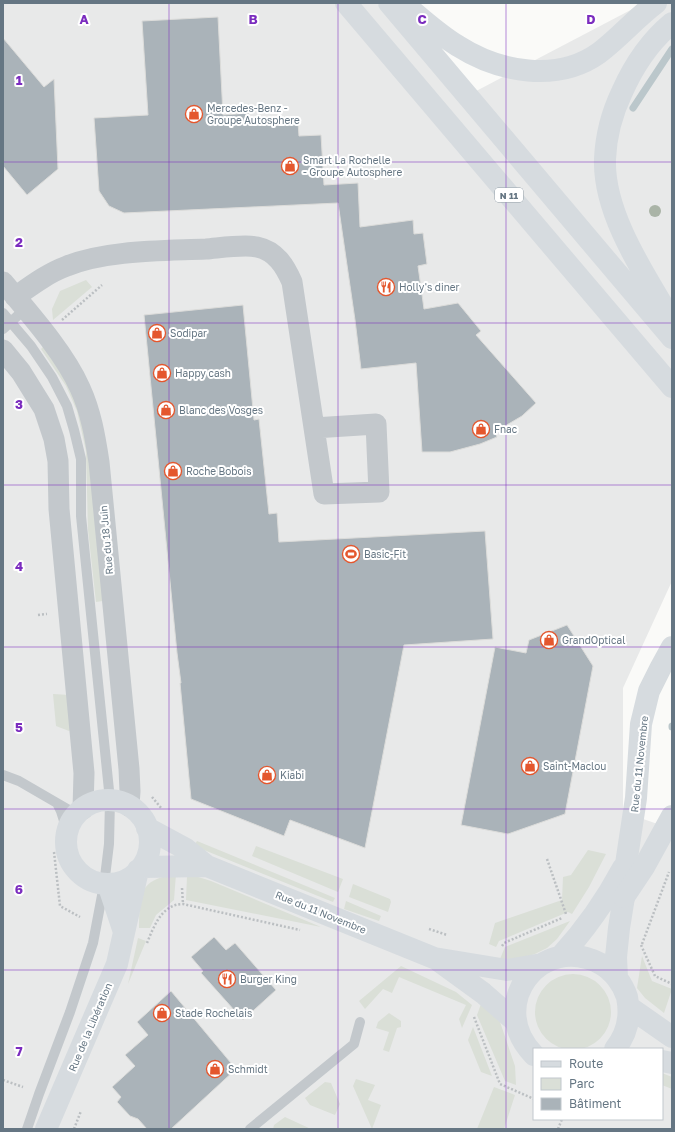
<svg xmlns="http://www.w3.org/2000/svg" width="675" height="1132" viewBox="0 0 675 1132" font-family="'Golos Text',sans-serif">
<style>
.built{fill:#e8e9e9;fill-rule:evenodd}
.green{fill:#dadfd7}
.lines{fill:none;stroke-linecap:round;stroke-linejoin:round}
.stream{stroke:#bbc7cb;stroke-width:7}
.building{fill:#aab3b9;stroke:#dcdcda}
.path{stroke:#bbbfc2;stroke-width:2.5;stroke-dasharray:2 2;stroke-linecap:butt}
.lane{stroke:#c3c8cc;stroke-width:10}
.street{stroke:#c3c8cc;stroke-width:21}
.secondary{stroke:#d6dbdf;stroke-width:22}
.highway{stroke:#d6dbdf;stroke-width:22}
.tree{fill:#aab4a7}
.grid{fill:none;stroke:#7b2cbf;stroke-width:1;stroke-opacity:0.55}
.labels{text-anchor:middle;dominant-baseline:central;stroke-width:4;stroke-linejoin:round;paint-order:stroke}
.shield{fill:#fff;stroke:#939fa8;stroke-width:1}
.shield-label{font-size:9px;font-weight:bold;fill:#657683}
.poi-label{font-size:10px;fill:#657683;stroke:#fff;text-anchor:start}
.street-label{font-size:10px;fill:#657683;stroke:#fff}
.grid-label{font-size:13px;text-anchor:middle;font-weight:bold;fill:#7b2cbf;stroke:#fff;stroke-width:4;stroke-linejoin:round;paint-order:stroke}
</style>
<rect width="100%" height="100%" fill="#fafaf8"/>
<path class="built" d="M3,3h374l84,96 183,-96h28v578l-49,107v124l49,17v300h-669zM534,1049h128v70h-128z"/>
<path class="green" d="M86,280l6,7 -39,33 -1,-11 8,-18z
M45,345l14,22 21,41 8,37 15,156 -7,1 -8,-72 -2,-79 -9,-40 -11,-25 -25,-37z
M53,694l17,1 2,34 -3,2 -13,-5z
M197,841l138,57 -2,4 -139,-56z
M256,846l87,33 -5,13 -86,-36z
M588,850l18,4 -17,33 -17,27 -4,-2 -69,29 -3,6 -7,-3 6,-21 67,-23 1,-23 8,-2z
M176,874l-2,26 -18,15 -6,13h-11c1,-34 -1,-48 37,-54z
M192,875l19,6 110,46 -135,-27 1,-24z
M353,884l37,15 1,3 -3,10 -39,-15z
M346,901l35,15 -2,5 -35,-12z
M570,921l-13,18 -10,9 -12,6 -18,6 -17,-1 5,-12z
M138,938l8,3 -18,43z
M642,956l10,25 20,8 -8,24 -19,-15 -8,-10z
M401,966l55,26 16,13 -10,23 -3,-9 7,-14 -67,-28 -7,16 -9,-4 -18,20 -6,-8z
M535 1012a38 38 0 1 1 76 0a38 38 0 1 1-76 0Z
M481,1004l19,18 15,44 1,19 -11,-4 -28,-66z
M389,1013l12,8v6l-4,1 -8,24 -6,-2 6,-18 -13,-4 2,-6z
M473,1027l19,49 -11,-4 -13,-32z
M662,1073l10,4v12l-10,-4z
M356,1079l19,6 -7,15 13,5 -9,24 -19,-43z
M325,1082l6,1 9,21 -5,11 -25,-10 -5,-7z
M494,1087l21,8 -11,34h-27z
M285,1117l26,12h-38l1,-4z"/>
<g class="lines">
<path class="stream" d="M633,108l39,-59
M672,727v-1"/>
</g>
<path class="building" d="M218,17l5,98 26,-2 1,12 48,-3 1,14 22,-1 3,50 34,-2 2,44 53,-7 1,14 9,-1 4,31 -9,2 6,43 34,-6 23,28 -5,4 60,68 -14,13 -27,16 2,5 -17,7 -30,8h-28l-6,-89 -55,6 -6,-49 -17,-117 -214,10 -15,-7 -10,-15 -5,-73 54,-3 -6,-94z
M3,38l41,49 10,-8 4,90 -31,26 -24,-29z
M243,305l11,115 5,-1 10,95 8,-1 2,29 206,-11 8,108 -89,6 -39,203 -75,-28 -6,16 -93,-37 -11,-116h1l-4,-30 -33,-338z
M567,625l26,41 -28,148 -57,20 -47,-9 34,-178 31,6 3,-13z
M214,937l12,13 9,-7 41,47 -33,30 -42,-47 2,-2 -12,-14z
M171,991l65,78 -65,60h-24l-9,-10 -8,-3 -13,-14 4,-5 -9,-10 23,-21 -10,-11 23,-20 -11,-13z"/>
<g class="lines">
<path class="path" d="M62,320l40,-35
M38,615l9,-1
M152,797l10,12
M54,852l6,54 20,11
M547,859l19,55
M182,888l1,16
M429,929l18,6
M147,943c7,-17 15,-39 36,-39l117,26
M642,944l27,-72
M641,945l14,31 17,8
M502,946l2,-3 58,-25
M474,1017l26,67 34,15
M3,1080l20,7
M74,1129l7,-18
M558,1129l4,-10"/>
<path class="lane" d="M3,313l28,33 21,31 15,29 7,24 7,29v57l29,284 -1,44 -5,41 -11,58 -23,69 -31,82 -12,35
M3,329l22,-20
M3,775l16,6 50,29 11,1
M57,803c7,12 9,24 9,37
M250,1129l104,-85 6,-22"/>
<path class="street" d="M3,282c26,31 61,70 77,106 11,24 15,48 19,74l30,307 1,22 -1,15
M15,297c17,-12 33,-24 52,-31 40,-16 96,-15 139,-17 13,-1 39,-5 51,-2 19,4 28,19 35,35l32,212 55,-2 -3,-68 -62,4
M3,350l18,22 23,37 10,30 4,22 1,48 25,264 -1,36"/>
<path class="secondary" d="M66 842a42 42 0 1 1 84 0a42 42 0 1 1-84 0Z
M147,828l39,21 21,17 227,92 73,12 35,-6
M142,867l65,-1
M108,884l16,48
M560,957c25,-27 46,-57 63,-89
M439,961l44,32 32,28
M617,978l-1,-21 3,-29 5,-31 2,-33 10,-66 5,-74 8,-33 12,-24 11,-20
M629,1007l43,30
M534,1055c-49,-50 7,-124 67,-91 12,7 22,20 26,33 4,19 0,37 -12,52
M662,1061l10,2
M46,1129l71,-165 21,-94"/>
<path class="highway" d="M346,3l326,384
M389,3l283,335
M403,3c18,15 35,31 55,43 41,26 99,37 141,7 20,-15 37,-35 57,-50
M672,23c-23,19 -38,42 -50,69 -10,21 -16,43 -17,67 -2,55 40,116 67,162
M624,897l20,-30 28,-51"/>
</g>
<circle class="tree" cx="655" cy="211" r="6"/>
<path class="grid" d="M169,3v1126M338,3v1126M506,3v1126M3,162h669M3,323h669M3,485h669M3,647h669M3,809h669M3,970h669"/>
<defs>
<g id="shop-ring" transform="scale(0.9)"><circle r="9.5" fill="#fff" stroke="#e4572e" stroke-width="1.5"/><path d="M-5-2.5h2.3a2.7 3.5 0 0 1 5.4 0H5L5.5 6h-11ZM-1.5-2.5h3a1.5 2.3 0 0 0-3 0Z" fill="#e4572e"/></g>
<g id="restaurant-ring" transform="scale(0.9)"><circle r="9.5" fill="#fff" stroke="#e4572e" stroke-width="1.5"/><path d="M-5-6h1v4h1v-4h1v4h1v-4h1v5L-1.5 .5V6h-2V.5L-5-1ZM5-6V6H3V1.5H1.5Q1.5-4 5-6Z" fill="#e4572e"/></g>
<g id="stadium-ring" transform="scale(0.9)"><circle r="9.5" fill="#fff" stroke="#e4572e" stroke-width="1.5"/><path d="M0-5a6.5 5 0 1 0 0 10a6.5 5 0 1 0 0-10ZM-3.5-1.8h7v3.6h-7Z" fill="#e4572e"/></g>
</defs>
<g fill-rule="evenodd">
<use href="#shop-ring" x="194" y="114"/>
<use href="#shop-ring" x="290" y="166"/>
<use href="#restaurant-ring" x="386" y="287"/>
<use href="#shop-ring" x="157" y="333"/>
<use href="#shop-ring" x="162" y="373"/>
<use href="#shop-ring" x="166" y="410"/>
<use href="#shop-ring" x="481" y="429"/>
<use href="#shop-ring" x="173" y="471"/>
<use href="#stadium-ring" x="351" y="554"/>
<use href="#shop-ring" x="549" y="640"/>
<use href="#shop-ring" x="530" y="766"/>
<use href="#shop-ring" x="267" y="775"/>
<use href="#restaurant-ring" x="227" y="979"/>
<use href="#shop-ring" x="162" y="1013"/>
<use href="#shop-ring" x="215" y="1069"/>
</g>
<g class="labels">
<rect class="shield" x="495" y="188" width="28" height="14" rx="3"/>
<g class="shield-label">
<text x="509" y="195">N 11</text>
</g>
<g class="poi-label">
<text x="207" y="108">Mercedes-Benz -<tspan x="207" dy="12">Groupe Autosphere</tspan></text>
<text x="303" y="160">Smart La Rochelle<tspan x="303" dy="12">- Groupe Autosphere</tspan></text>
<text x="399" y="287">Holly's diner</text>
<text x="170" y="333">Sodipar</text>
<text x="175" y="373">Happy cash</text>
<text x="179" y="410">Blanc des Vosges</text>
<text x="494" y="429">Fnac</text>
<text x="186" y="471">Roche Bobois</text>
<text x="364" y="554">Basic-Fit</text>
<text x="562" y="640">GrandOptical</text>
<text x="543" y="766">Saint-Maclou</text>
<text x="280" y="775">Kiabi</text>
<text x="240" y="979">Burger King</text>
<text x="175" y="1013">Stade Rochelais</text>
<text x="228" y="1069">Schmidt</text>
</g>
<g class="street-label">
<text transform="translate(106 540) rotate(-95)">Rue du 18 Juin</text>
<text transform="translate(639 764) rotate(-84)">Rue du 11 Novembre</text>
<text transform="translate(321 912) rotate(22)">Rue du 11 Novembre</text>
<text transform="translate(90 1027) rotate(-67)">Rue de la Libération</text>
</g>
</g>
<g class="grid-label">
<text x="84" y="24">A</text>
<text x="253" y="24">B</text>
<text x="422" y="24">C</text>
<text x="591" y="24">D</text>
<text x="19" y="85">1</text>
<text x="19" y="247">2</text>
<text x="19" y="409">3</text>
<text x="19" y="571">4</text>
<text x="19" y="732">5</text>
<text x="19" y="894">6</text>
<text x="19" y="1056">7</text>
</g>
<rect width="675" height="1132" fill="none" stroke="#657683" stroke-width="8"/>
<rect x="533" y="1048" width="130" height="72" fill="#ffffff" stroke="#c1c8cd"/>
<rect x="541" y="1061" width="20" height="6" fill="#d6dbdf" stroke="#c1c8cd"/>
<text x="569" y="1068" font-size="12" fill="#657683">Route</text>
<rect x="541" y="1078" width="20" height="12" fill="#dadfd7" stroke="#c1c8cd"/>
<text x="569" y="1088" font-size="12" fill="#657683">Parc</text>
<rect x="541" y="1098" width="20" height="12" fill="#aab3b9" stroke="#c1c8cd"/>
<text x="569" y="1108" font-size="12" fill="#657683">Bâtiment</text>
</svg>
